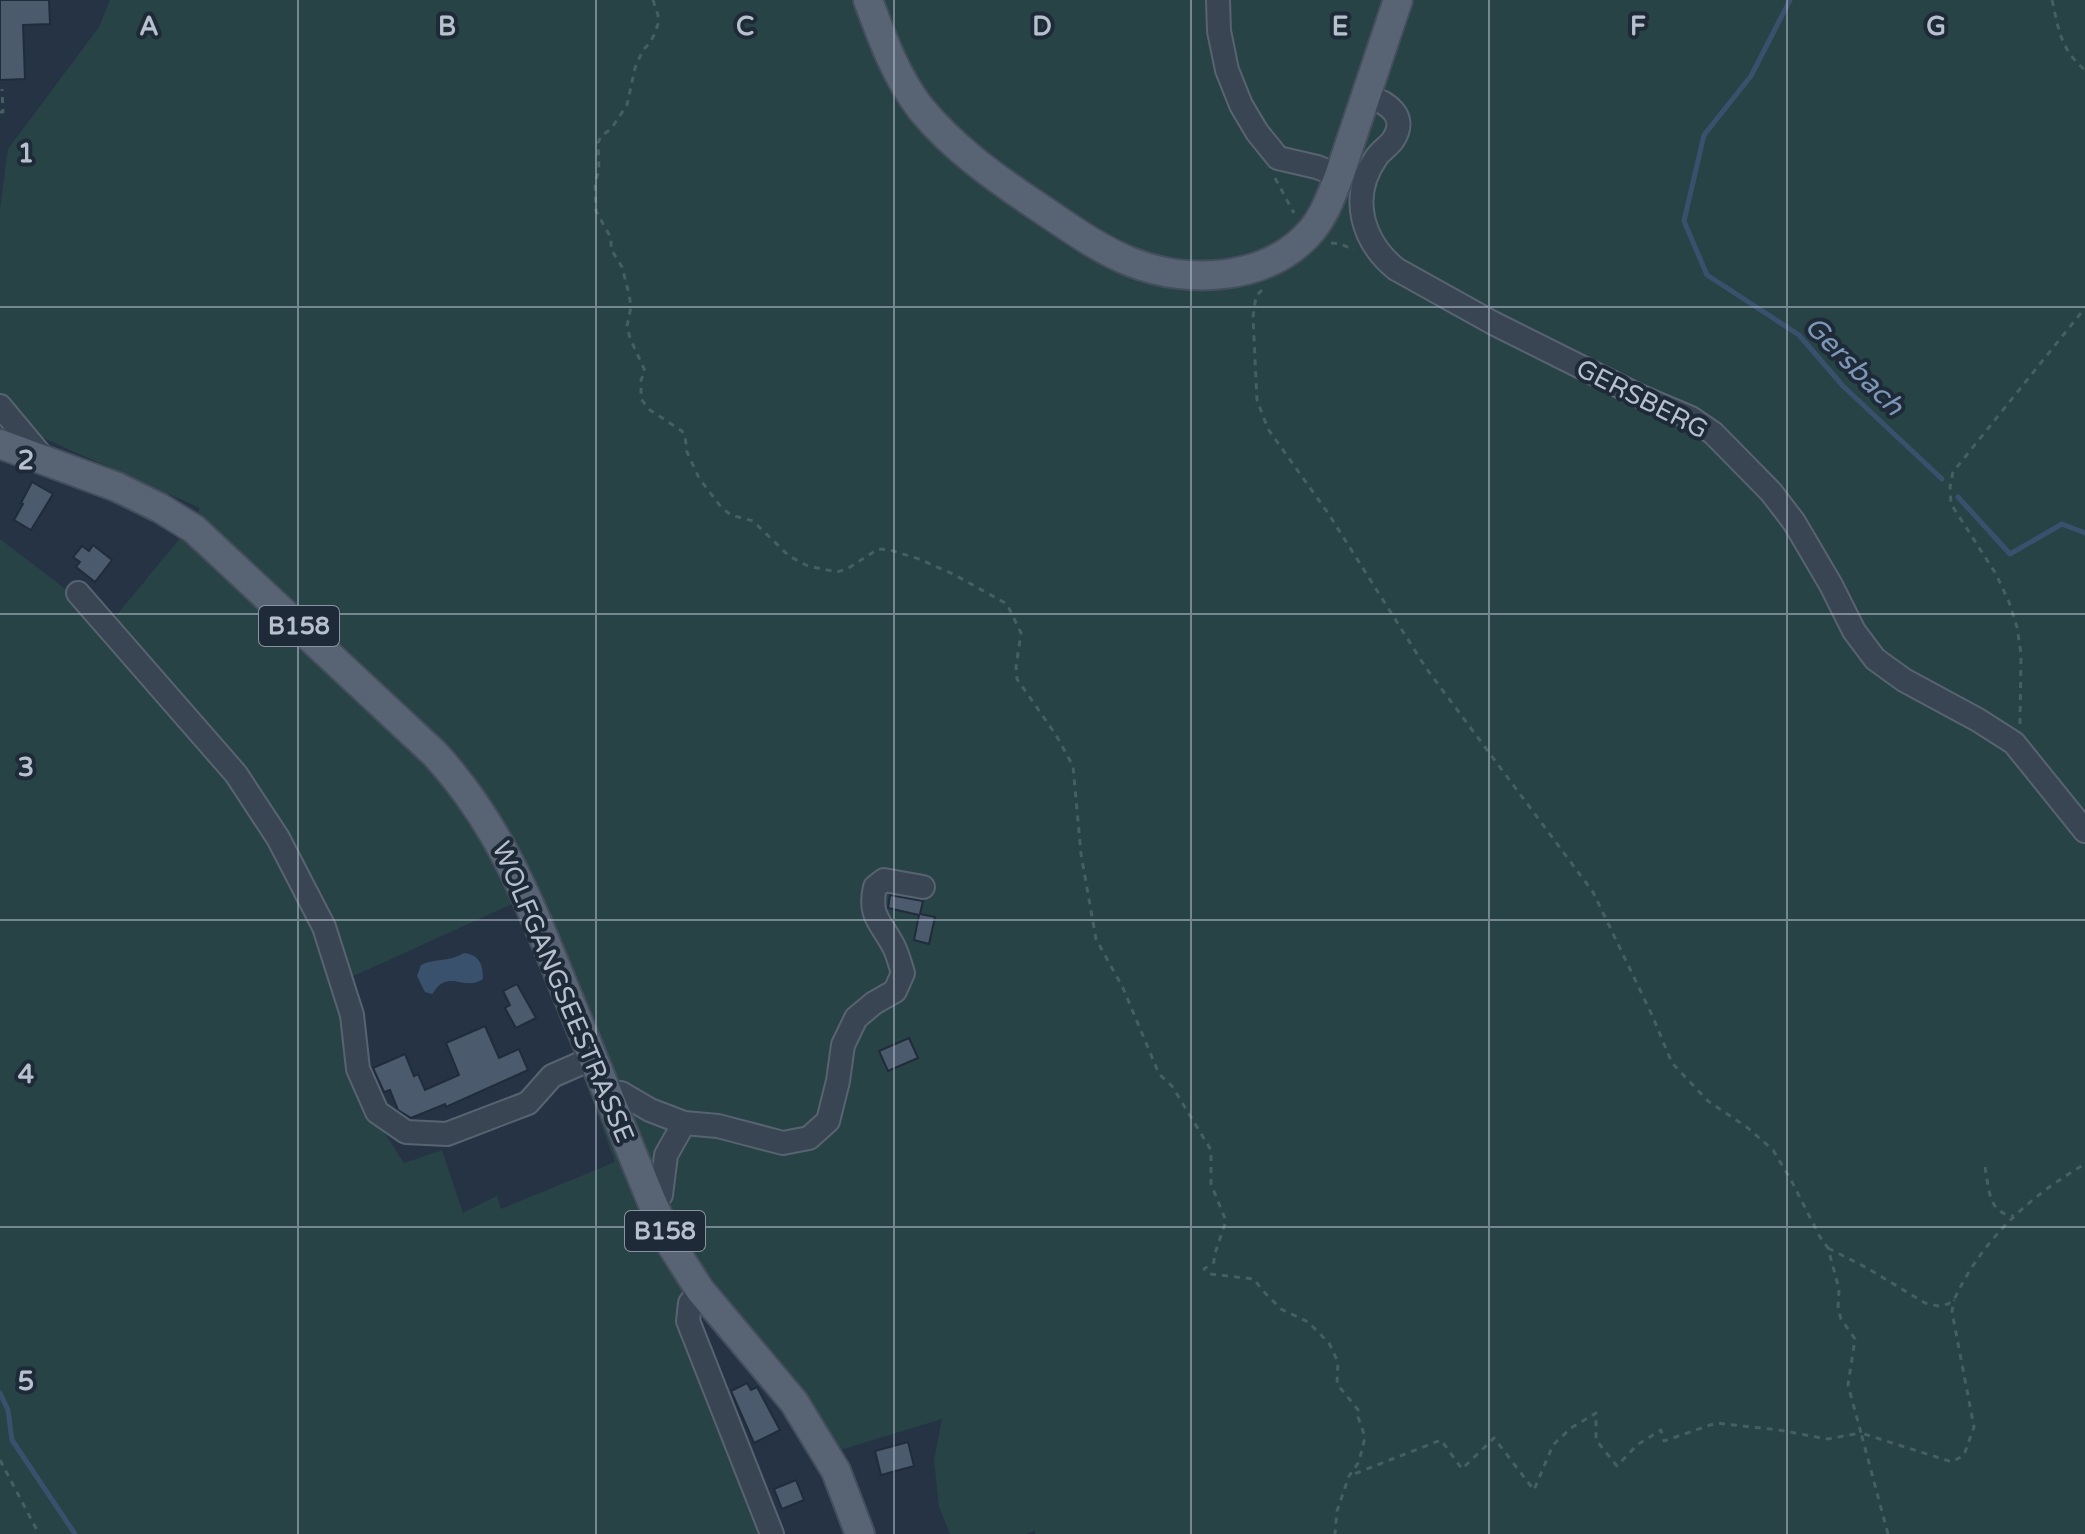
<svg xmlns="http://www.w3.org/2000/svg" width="2085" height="1534" viewBox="0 0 2085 1534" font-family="'Varela Round',sans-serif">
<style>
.green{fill:#274345;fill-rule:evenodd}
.water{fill:#3a516e}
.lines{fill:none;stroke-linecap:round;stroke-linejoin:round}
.stream{stroke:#3a516e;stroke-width:5}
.building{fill:#4c5a6e;stroke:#212c3b;stroke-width:2}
.minor-casing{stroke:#586371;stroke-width:26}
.major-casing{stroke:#444e5d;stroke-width:32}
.path{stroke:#465f61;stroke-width:3;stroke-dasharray:6 6;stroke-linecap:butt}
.minor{stroke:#3a4554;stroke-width:22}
.major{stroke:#586474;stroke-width:28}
.grid{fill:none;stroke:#b7c0cd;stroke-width:2;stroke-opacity:0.55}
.labels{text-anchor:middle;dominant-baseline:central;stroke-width:8;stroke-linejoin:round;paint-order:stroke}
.shield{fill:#1f2a39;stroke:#8993a1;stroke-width:2}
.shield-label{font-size:24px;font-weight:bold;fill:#b7c0cd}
.street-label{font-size:26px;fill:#b7c0cd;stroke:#1f2a39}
.water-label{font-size:28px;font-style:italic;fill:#7d97b6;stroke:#1f2a39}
.grid-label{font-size:26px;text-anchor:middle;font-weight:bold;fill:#b7c0cd;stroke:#1f2a39;stroke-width:8;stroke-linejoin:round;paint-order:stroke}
</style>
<rect width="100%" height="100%" fill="#253345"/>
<path class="green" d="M110,0h1975v1534h-1050v-3l-10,3h-75l-11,-27 -5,-47 8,-41 -128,39 -54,-78 -62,-67 -11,13 78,208h-765v-995l110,84 77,-93 13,-22 -188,-84 -12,-11v-204l8,-60 91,-122zM519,901l96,261 -114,47 -4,-13 -34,17 -21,-63 -38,13 -51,-79 -17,-100z"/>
<path class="water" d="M464,953c16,2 19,12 19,26 -15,11 -29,-4 -42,5 -4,2 -6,7 -9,10l-7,-2 -8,-16 4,-11c14,-7 29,-3 43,-12z"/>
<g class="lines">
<path class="stream" d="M1790,0l-39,76 -47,59 -20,86 23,54 92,60 44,51 99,93
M1958,497l52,57 52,-30 23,9
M0,1393l8,17 4,30 63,94"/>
</g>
<path class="building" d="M0,0h49l1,24 -27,1 2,54 -25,1z
M32,482l21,12 -22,36 -17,-10 9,-16 -2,-1z
M93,545l19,15 -17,22 -19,-15 4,-5 -7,-5 9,-11 7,5z
M890,895l33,6 -3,13 15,3 -6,27 -15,-4 5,-25 -31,-7z
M517,984l19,34 -20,10 -11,-20 5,-3 -7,-14z
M485,1026l14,32 20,-9 9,21 -82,37 -1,-3 -34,14 -13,-8 -8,-20 -6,2 -11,-24 32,-14 9,22 4,-2 7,16 34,-15 -13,-32z
M909,1038l9,20 -30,13 -9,-20z
M747,1383l4,7 6,-3 23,43 -26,13 -23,-52z
M908,1442l6,24 -33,9 -6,-24z
M796,1480l8,20 -22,9 -8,-20z"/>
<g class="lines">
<g class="minor-casing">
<path id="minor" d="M1218,0l1,31 8,39 14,35 16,27 21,26 39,9 22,9
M1367,96c20,6 42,20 26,44 -5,7 -13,11 -17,18 -27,39 -14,83 20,111l97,54 144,72 54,23 22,15 58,59 23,30 37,63 23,46 21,28 29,21 74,40 36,23 71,88
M0,406l45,54
M78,593l158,181 42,64 46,89 28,88 6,54 19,43 29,20 41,2 81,-31 24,-27 41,-18
M608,1096l13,-3 29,17 34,13 34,3 65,17 26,-5 19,-17 10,-40 5,-36 13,-27 18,-15 21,-12 8,-18c-3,-9 -5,-18 -9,-26 -12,-24 -26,-30 -19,-60l9,-7 39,7
M652,1202l9,-7 5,-40 18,-32
M700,1290l-10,13 -2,18 84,213"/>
</g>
<g class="major-casing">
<path id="major" d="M868,0c14,38 28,77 53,109 32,39 74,69 116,97 30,20 61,43 94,56 58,23 138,19 181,-32 13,-16 20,-36 27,-54l59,-176
M0,444l117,43 43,21 34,21 241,225c64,70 94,147 129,233 30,72 58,143 88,215l20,44 28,44 94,112 42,69 24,63"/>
</g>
<path class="path" d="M653,0l5,15v9l-4,11 -4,8 -7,7 -8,18 -8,37 -16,24 -10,7 -3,7 1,28 -4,11 1,29 15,27v11l11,18 7,27 2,13 -4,19 3,12 15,33 -4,9v19l9,11 32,21 3,5 2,16 12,26 22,29 10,8 22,6 36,35 19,10 29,6 10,-3 31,-20 12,1 29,9 34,15 54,30 14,29 -5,34 1,12 39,56 17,31 8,88 15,85 27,49 36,86 13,12 39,64v34l15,37 -12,35v6l-10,7 6,5 44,5 9,12 18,18 27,13 21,21 9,19 -1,22 22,27 -1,6 7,20 -6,25 -10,14 -12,35 -2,23
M2052,0c7,30 8,49 33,70
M0,112h3l-1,-23
M1275,178l19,35
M1331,243l10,1 13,6
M1262,290l-6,6 -3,21 4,83 11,29 60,84 98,155 167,224 59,123 20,48 36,38 40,27 25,22 18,30 29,57 8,11 11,41 -1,19 3,11 14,20 -7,46 13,48 -34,6 -48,-9 -63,-7 -52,18 -3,-11 -24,15 -20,21 -21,-26v-27l-25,15 -18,17 -19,45 -40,-52 -32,31 -21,-29 -92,36
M2020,724l1,-70 -4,-27 -8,-25 -13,-28 -45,-70 -1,-17 3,-15 132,-164
M1985,1167c4,21 3,47 29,49
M1828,1248l39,20 58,35 13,3 10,-2 6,-4c27,-59 74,-103 131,-136
M0,1460l39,74
M1888,1534l-27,-101 91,29 12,-7 10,-28 -22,-115 2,-12"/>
<use href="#minor" class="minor"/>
<use href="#major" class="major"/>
</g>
<path class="grid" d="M298,0v1534M596,0v1534M894,0v1534M1191,0v1534M1489,0v1534M1787,0v1534M0,307h2085M0,614h2085M0,920h2085M0,1227h2085"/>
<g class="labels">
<g class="shield">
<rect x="259" y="606" width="80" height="40" rx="6"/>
<rect x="625" y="1211" width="80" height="40" rx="6"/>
</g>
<g class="shield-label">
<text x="299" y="626">B158</text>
<text x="665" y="1231">B158</text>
</g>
<g class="street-label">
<text transform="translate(1642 399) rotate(27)">GERSBERG</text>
<text transform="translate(563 992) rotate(67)">WOLFGANGSEESTRASSE</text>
</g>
<g class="water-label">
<text transform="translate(1854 366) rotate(45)">Gersbach</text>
</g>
</g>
<g class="grid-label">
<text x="149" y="35">A</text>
<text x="447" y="35">B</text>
<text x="745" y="35">C</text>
<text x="1042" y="35">D</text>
<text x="1340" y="35">E</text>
<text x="1638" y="35">F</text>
<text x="1936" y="35">G</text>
<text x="26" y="162">1</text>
<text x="26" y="469">2</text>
<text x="26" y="776">3</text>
<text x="26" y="1083">4</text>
<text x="26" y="1390">5</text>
</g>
</svg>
